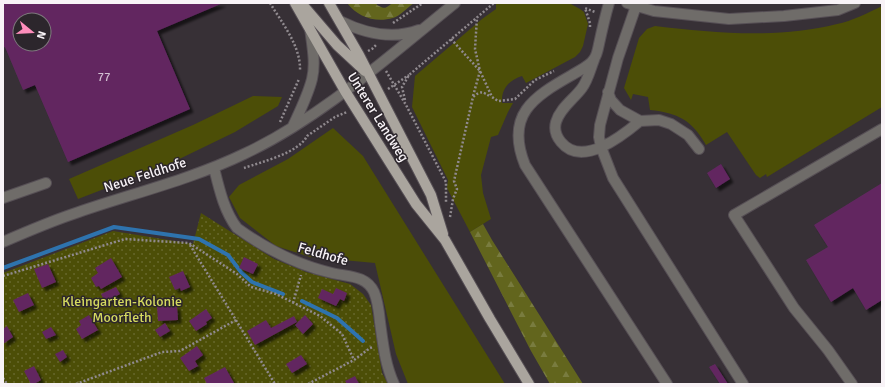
<svg xmlns="http://www.w3.org/2000/svg" width="885" height="387" viewBox="0 0 885 387" font-family="Signika,sans-serif">
<style>
.grass{fill:#4c4e07}
.forest{fill:url(#forest-firs)}
.garden{fill:url(#garden-dots)}
.lines{fill:none;stroke-linecap:round;stroke-linejoin:round}
.stream{stroke:#2e73ae;stroke-width:4}
.building{fill:#622761;fill-rule:evenodd;filter:url(#shadow)}
.minor-casing{stroke:#564f55;stroke-width:12}
.major-casing{stroke:#564f55;stroke-width:12}
.path{stroke:#908a8f;stroke-width:2.5;stroke-dasharray:2 2;stroke-linecap:butt}
.minor{stroke:#6f6c69;stroke-width:10}
.major{stroke:#aaa59e;stroke-width:10}
.labels{text-anchor:middle;dominant-baseline:central;stroke-width:3;stroke-linejoin:round;paint-order:stroke}
.number-label{font-size:12px;fill:#d2c0d2}
.street-label{font-size:14px;fill:#f8f3f7;stroke:#2c262c}
.park-label{font-size:14px;fill:#d5da5f;stroke:#2c262c}
</style>
<defs>
<pattern id="forest-firs" width="22" height="20" patternUnits="userSpaceOnUse"><rect width="22" height="20" fill="#62651d"/><path d="M5 1l3.5 6h-7zM16 11l3.5 6h-7z" fill="#797c3f"/></pattern>
<pattern id="garden-dots" width="8" height="8" patternUnits="userSpaceOnUse"><rect width="8" height="8" fill="#4c4e07"/><path d="M2 2h.1M6 6h.1" fill="none" stroke="#67682c" stroke-width="1.8" stroke-linecap="round"/></pattern>
<filter id="shadow"><feDropShadow dx="3.5" dy="3.5" stdDeviation="1" flood-color="#0009"/></filter>
</defs>
<rect width="100%" height="100%" fill="#373036"/>
<path class="grass" d="M496,3h73l11,6 4,3 4,12 -5,22 -3,6 -5,5 -49,26 -4,-7c-13,4 -21,13 -20,27h11l-5,9 -10,23 -7,2 -10,38 2,18 8,26 -21,13 -23,-44 1,-8 -36,-73 3,-31 67,-57 14,-10z
M882,6v101l-115,70 -1,-3 -6,4 -4,-3 -29,-43 -21,13c-14,-25 -28,-32 -56,-35l-2,-13 -15,-3 -2,6 -7,-12 15,-50 8,-9 8,-3c60,7 122,13 182,-2 15,-3 31,-11 45,-18z
M253,96l29,1 -4,9 -43,26 -66,32 -91,35 -9,-20 124,-54z
M333,128l30,28 142,228h-97l-12,-30 -21,-91 -65,-6 -34,-11 -36,-28 -11,-21 10,-12 49,-26z"/>
<path class="forest" d="M347,3h29l1,2c11,6 8,1 17,-2 6,-2 14,0 20,0 -6,4 -14,13 -21,15 -18,5 -35,-1 -46,-15z
M483,224l9,16 91,144h-33l-19,-33 -61,-119z"/>
<path class="garden" d="M201,213l73,46 32,13 44,12 13,10 8,11 11,68 6,11h-385v-111l110,-42 80,13z"/>
<g class="lines">
<path class="stream" d="M3,268l111,-41 85,12 29,16 13,17 11,10 31,12
M302,301l35,17 26,23"/>
</g>
<path class="building" d="M3,3h220l-66,28 33,78 -122,53 -33,-77 -12,5 -18,-43 -2,1zM20,20h24v24h-24z
M721,164l9,15 -14,9 -9,-15z
M882,183v117l-16,10 -13,-22 -22,14 -25,-42 22,-13 -14,-22z
M244,257l14,7 -5,10 -14,-6z
M111,258l11,19 -21,12 -2,-3 -3,1 -5,-9 7,-5 -3,-5z
M48,264l8,18 -14,6 -8,-19z
M183,271l7,16 -9,4 -1,-3 -5,2 -6,-13z
M116,287l4,7 -15,8 -4,-8z
M336,288l11,5 -3,8 -4,-2 -4,7 -18,-8 4,-9 11,5z
M28,293l6,12 -15,7 -6,-12z
M177,306l1,14 -20,1 -1,-14z
M206,309l6,9 -6,4 1,2 -11,7 -7,-10z
M89,315l9,15 -16,9 -6,-10 5,-4 -2,-4z
M305,315l8,9 -10,10 -8,-9z
M294,316l3,6 -42,23 -8,-14 19,-11 5,8z
M165,323l5,8 -10,6 -5,-7z
M7,326l6,11 -10,7v-15z
M51,327l5,8 -10,4 -4,-7z
M197,346l6,9 -8,6 3,5 -9,5 -9,-13z
M63,350l4,7 -7,5 -5,-8z
M301,355l6,9 -15,9 -6,-9z
M715,364l13,20h-8l-11,-17z
M34,366l7,14 -7,4h-3l-7,-13z
M225,367l9,16 -27,1 -3,-6z
M355,376l4,8h-12l-2,-3z"/>
<g class="lines">
<g class="minor-casing">
<path id="minor" d="M609,3c-4,14 -7,27 -10,41 -1,5 -2,11 -5,15 -4,7 -16,12 -22,16 -39,22 -67,40 -47,90l142,219
M627,3l27,8 75,8 55,-3 54,-6 17,-7
M636,6l-18,52 -18,67 -1,12 2,10 12,31 130,206
M340,21c24,12 52,19 79,9
M594,60c-4,10 -6,20 -12,28 -8,11 -22,20 -26,34 -2,7 0,14 5,20 21,26 61,-6 79,-21
M608,92l3,8 9,10 20,11 19,-1 12,4 17,11 11,14
M293,126c7,-15 15,-31 19,-47 4,-16 0,-34 -2,-51
M214,168c5,20 10,43 23,60 29,21 60,37 95,45 16,4 34,2 42,19 4,9 5,20 6,30 3,22 5,42 14,62
M3,198l43,-15
M3,242c23,-10 46,-20 70,-28 57,-20 117,-34 171,-60 77,-36 145,-98 211,-151
M852,384l-24,-34 -34,-42 -60,-93 148,-86"/>
</g>
<g class="major-casing">
<path id="major" d="M295,3l50,88 71,113 29,36 45,79 39,65
M301,3l36,42 28,26
M329,3l30,52 72,140 12,39"/>
</g>
<path class="path" d="M270,3c12,20 31,43 30,68
M393,23l30,-20
M590,27v-4l-5,-15 10,4
M451,39l29,32 12,26 6,4 17,-2 20,-19 19,-9
M368,51l4,-2 5,-5
M386,71l20,34 40,77v20
M388,89l21,-14
M473,96l7,-25 -5,-22 2,-32
M405,100l-3,-13 7,-12 85,-72
M280,122l19,-43
M244,168c17,-6 55,-15 63,-32l28,-19 12,-5
M450,217l3,-18 4,-10 -3,-8 19,-84c8,-7 10,-5 18,0
M190,245l85,139
M3,276l122,-37 64,4 48,31 14,13 25,7 44,22 22,18 12,26
M293,303l8,-28
M3,378l4,6
M76,384l86,-32 18,-1 56,-31
M308,384l46,-24 16,-12 3,-1"/>
<use href="#minor" class="minor"/>
<use href="#major" class="major"/>
</g>
<g class="labels">
<g class="number-label">
<text x="104" y="77">77</text>
</g>
<g class="street-label">
<text transform="translate(378 117) rotate(58)">Unterer Landweg</text>
<text transform="translate(145 175) rotate(-18)">Neue Feldhofe</text>
<text transform="translate(323 254) rotate(16)">Feldhofe</text>
</g>
<g class="park-label">
<text x="122" y="301">Kleingarten-Kolonie<tspan x="122" dy="16">Moorfleth</tspan></text>
</g>
</g>
<rect width="885" height="387" fill="none" stroke="#f8f3f7" stroke-width="8"/>
<g transform="translate(32 32) rotate(108)"><circle r="19" fill="#2c262c" stroke="#7e787d"/>
<path d="M0-3L7 15L0 10L-7 15Z" fill="#fe8ebc"/>
<text y="-6" font-size="11" font-weight="bold" text-anchor="middle" fill="#f8f3f7">N</text>
</g>
</svg>
